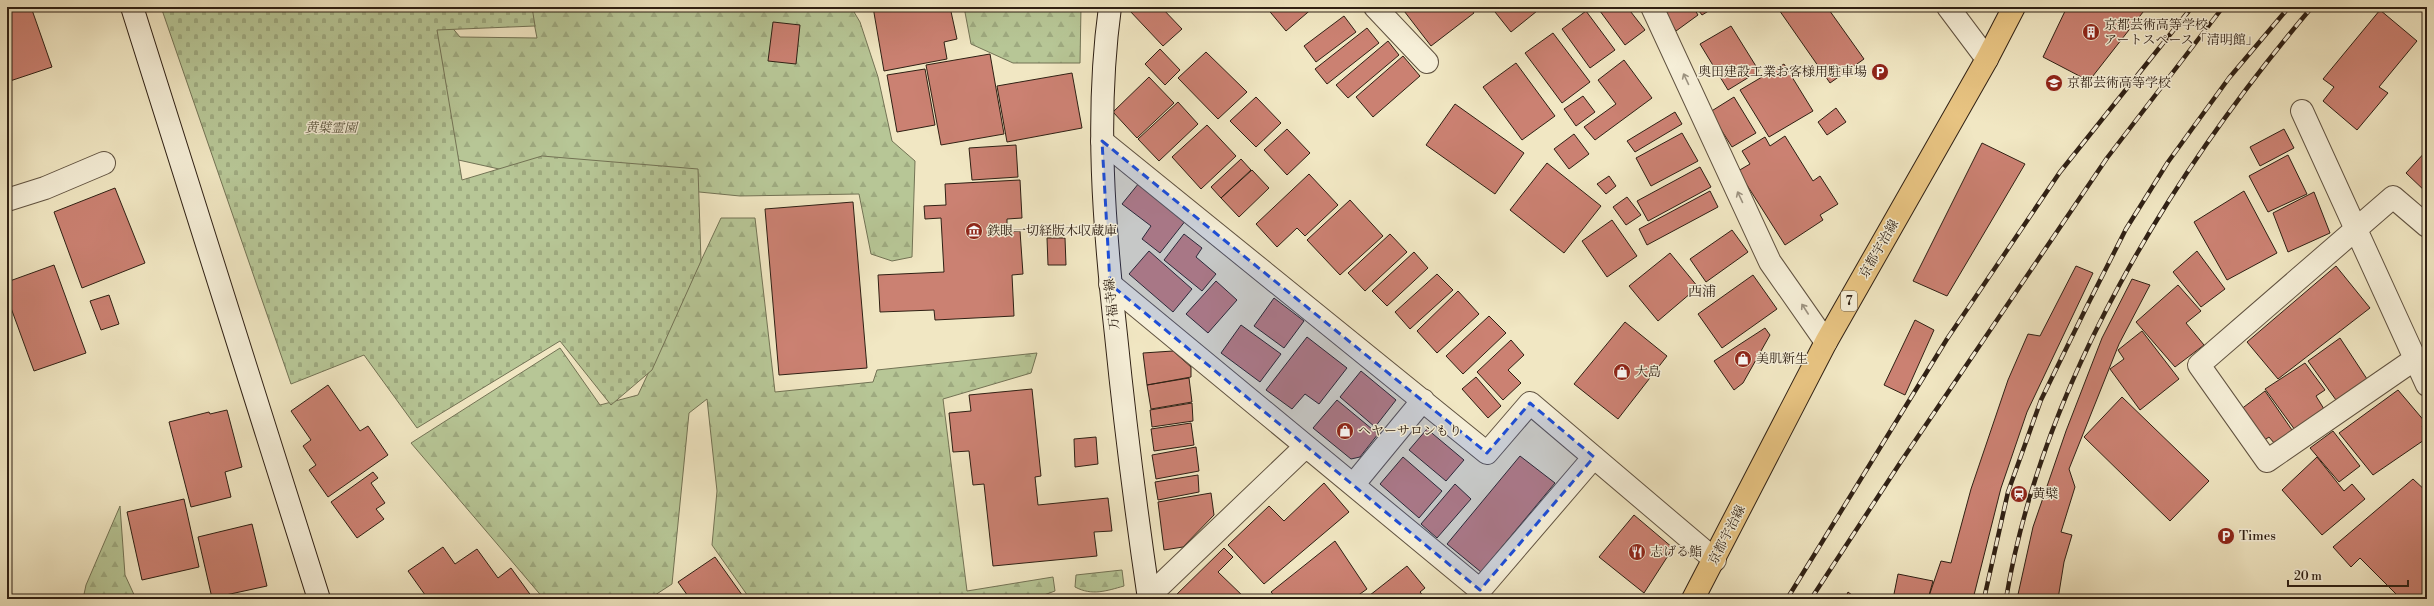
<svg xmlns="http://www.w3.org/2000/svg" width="2434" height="606" viewBox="0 0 2434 606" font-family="'Libre Bodoni','Noto Serif JP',serif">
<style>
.forest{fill:url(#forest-firs);stroke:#737355}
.cemetery{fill:url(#cemetery-stones);stroke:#737355}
.building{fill:#cb8172;stroke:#2f2014}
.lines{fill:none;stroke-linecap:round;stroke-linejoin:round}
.street-casing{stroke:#605240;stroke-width:24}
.secondary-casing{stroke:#2f2014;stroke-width:24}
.primary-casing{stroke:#2f2014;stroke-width:24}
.street{stroke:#f6efd8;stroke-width:22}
.secondary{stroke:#f6efd8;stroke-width:22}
.primary{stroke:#e8c482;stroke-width:22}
.rail-casing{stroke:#2f2014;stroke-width:4.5}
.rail{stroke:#f6efd8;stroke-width:3;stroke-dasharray:9;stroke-linecap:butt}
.oneway{stroke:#9c9280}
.marked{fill:#1d4ed8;fill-opacity:0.2;stroke:#1d4ed8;stroke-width:3;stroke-dasharray:8 5;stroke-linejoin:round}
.labels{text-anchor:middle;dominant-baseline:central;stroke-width:3;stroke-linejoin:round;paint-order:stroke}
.shield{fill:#f6efd8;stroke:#6b5e4f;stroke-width:1}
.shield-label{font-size:12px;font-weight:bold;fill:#2f2014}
.poi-label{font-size:13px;fill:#2f2014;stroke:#f6efd8;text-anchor:start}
.park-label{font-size:13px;font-style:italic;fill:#58523b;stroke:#f6efd8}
.street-label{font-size:13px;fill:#2f2014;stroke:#f6efd8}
.neighbourhood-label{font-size:14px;fill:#2f2014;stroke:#f6efd8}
</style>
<defs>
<pattern id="forest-firs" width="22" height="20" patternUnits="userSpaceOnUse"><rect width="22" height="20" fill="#b7c696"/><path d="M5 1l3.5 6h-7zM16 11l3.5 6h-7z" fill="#9eaa80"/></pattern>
<pattern id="cemetery-stones" width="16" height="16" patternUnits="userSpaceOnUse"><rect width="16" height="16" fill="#b7c696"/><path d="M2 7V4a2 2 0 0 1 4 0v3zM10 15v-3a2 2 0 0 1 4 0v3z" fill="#9eaa80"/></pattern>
</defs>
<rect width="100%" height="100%" fill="#f1e7c3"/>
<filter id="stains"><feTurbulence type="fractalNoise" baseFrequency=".005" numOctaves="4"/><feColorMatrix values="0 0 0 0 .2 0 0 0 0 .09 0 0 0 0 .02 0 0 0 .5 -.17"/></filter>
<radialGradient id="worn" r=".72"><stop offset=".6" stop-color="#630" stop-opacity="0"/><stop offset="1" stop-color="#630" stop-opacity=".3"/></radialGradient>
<path class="forest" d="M435,7l25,30 77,1 -6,-31h320l9,15 18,55 14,64 23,20 -3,96 -20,4 -21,-7 -12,-60 -119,2 -214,-21 -81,-18z
M964,7h117l-1,56h-67l-42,-19z
M721,218h34l20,174 98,-10 4,-12 160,-17 -6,20 -88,26 24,192 86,-14 2,14 -22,8h-283l-38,-54 5,-54 -10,-92 -18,14 -17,171 -23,15h-105l-133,-156 149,-95 40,57 38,-10z
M120,506l5,69 11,24h-53l3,-14z
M1122,570l2,16c-18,5 -32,10 -49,1l1,-12z"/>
<path class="cemetery" d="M161,7h371l3,19 -98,4 25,150 80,-24 156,13 3,92 -49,109 -41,35 -51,-64 -143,87 -53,-73 -73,29z"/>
<path class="building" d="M7,7h24l21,60 -45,15z
M873,7h77l7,32 -13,3 3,17 -63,12z
M1132,7h29l21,22 -19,17 -34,-36z
M1266,7h48l-28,24z
M1401,7h69l4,6 -43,33z
M1491,7h51l-31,25z
M1597,7h30l18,23 -20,15z
M1661,7h32l5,8 -22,16z
M1696,7h19l-13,8z
M1777,7h50l37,52 -34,24z
M2067,7h80l-58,74 -46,-24z
M2380,10l37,31 -38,46 9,6 -31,37 -34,-29 11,-14 -11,-8z
M1586,11l29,39 -25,18 -28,-39z
M1344,16l12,16 -40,30 -12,-16z
M773,22l27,3 -4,39 -28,-3z
M1731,26l28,45 -31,19 -28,-46z
M1367,28l12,15 -52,41 -12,-15z
M1553,33l37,49 -28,21 -37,-50z
M1388,41l11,14 -51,43 -12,-13z
M1160,49l20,21 -15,15 -20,-21z
M1206,52l41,40 -29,27 -40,-41z
M990,54l14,80 -63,11 -15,-80z
M1403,56l17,20 -47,41 -17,-20z
M1624,60l28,38 -57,42 -11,-13 32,-23 -18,-24z
M1516,63l39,53 -33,24 -39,-53z
M1784,64l29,47 -44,26 -29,-47z
M925,69l10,56 -38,7 -10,-57z
M1072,73l10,55 -75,14 -10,-56z
M1149,77l25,26 -37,35 -24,-26z
M1583,96l12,16 -19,14 -12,-17z
M1256,97l25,26 -25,24 -26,-26z
M1734,97l22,36 -24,14 -22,-35z
M1178,102l20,22 -39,37 -21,-22z
M1455,104l69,49 -29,41 -69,-49z
M1836,108l10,14 -19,13 -9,-13z
M1675,112l7,12 -47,28 -8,-11z
M1207,125l29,31 -35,33 -29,-32z
M1287,129l23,24 -23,22 -23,-25z
M2284,129l10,19 -34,18 -10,-19z
M1682,133l16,28 -47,25 -15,-28z
M1574,134l15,20 -20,15 -15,-20z
M1785,136l28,45 7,-5 18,28 -18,11 3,5 -38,25 -47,-74 12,-7 -8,-13 23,-14 5,9z
M1982,143l43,21 -78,132 -34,-15z
M1016,145l2,32 -46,3 -3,-32z
M2427,150v43l-21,-20z
M2288,155l19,39 -39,18 -19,-36z
M1241,159l10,11 -30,28 -10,-11z
M1547,163l54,43 -37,47 -54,-43z
M1700,167l11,20 -63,34 -11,-20z
M1252,170l17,18 -30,29 -18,-19z
M1309,174l29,31 -33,31 -8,-8 -20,19 -21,-23z
M1609,176l7,10 -10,8 -9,-10z
M1020,180l2,38 -15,1v13l13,-1 3,43 -11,1 2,41 -79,4 -1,-10 -54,2 -2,-37 66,-3 -3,-54 -16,1 -1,-13 22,-1 -1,-21z
M1139,183l47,37 -26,33 -18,-14 9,-13 -29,-22z
M115,188l30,75 -63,25 -28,-76z
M1710,191l8,16 -71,38 -8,-16z
M2244,191l33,62 -50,27 -33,-58z
M2314,192l16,41 -42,19 -15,-39z
M1627,197l14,18 -15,10 -13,-18z
M1350,200l33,36 -43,39 -33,-35z
M853,202l14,166 -88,7 -14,-166z
M1612,220l25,36 -30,21 -25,-36z
M1732,230l16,22 -42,30 -16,-23z
M1184,234l18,14 -6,9 20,17 -14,17 -38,-31z
M1390,234l17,18 -42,39 -17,-18z
M1047,238h18l1,27h-18z
M1149,251l43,38 -19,23 -44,-38z
M2197,251l28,38 -24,18 -28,-35z
M1414,252l14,16 -41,38 -15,-15z
M1670,253l28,34 -40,34 -29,-35z
M54,265l32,88 -52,18 -27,-74v-15z
M2076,266l17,7 -66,139 -26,76 -28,111h-45l13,-38 10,2 20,-74 37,-109 20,-46 12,2z
M2336,266l34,42 -92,71 -31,-37z
M1437,274l16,16 -43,39 -15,-17z
M1753,275l24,34 -55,39 -24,-34z
M2132,279l18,6 -31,59 -50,125 6,18 -14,45 11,3 -8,27 -6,37h-41l16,-72 33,-96 36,-93z
M1216,281l21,19 -29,33 -22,-19z
M2178,285l23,26 -15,12 18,22 -29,22 -39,-45z
M1458,291l21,23 -42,39 -20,-22z
M109,295l10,29 -18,6 -11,-29z
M1274,298l30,23 -20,27 -30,-22z
M1489,316l17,17 -43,41 -17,-18z
M1915,320l19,10 -29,65 -21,-10z
M1625,322l42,34 -49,63 -44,-35z
M1241,325l40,29 -21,28 -39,-29z
M1765,328l5,7 -27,48 -9,7 -20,-29z
M2142,331l37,48 -39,31 -30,-41 14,-10 -6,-9z
M1307,337l40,31 -28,36 -14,-10 -13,15 -26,-19z
M2340,338l27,41 -31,21 -28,-39z
M1511,340l13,15 -16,15 13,13 -18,17 -26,-28z
M1173,351l18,16v10l-44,8 -4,-32z
M2305,363l20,27 -9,6 8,13 -29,21 -30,-41z
M1361,371l35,29 -21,27 -35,-30z
M1476,377l25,29 -13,12 -26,-29z
M1189,378l3,24 -41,7 -4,-24z
M328,385l32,46 8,-5 20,29 -60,42 -19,-27 7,-5 -13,-19 8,-6 -20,-29z
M1032,389l9,87 -6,1 3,28 70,-7 4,33 -18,1 3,24 -104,10 -9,-82 -11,1 -4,-34 -16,1 -4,-39 22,-2 -2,-16z
M2398,390l28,33 -4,3 5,7v5l-54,37 -34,-42z
M2265,391l27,39 -17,14 -6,-7 -6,4 -23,-31z
M2122,397l87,84 -39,40 -86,-84z
M1337,400l41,34 -18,23 -9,2 -38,-31z
M1192,403l1,18 -41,6 -2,-17z
M227,410l15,57 -17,5 6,25 -40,10 -22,-85 40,-10 1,2z
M1191,423l3,22 -40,6 -3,-22z
M1427,429l37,31 -18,21 -37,-31z
M2333,431l27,35 -21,16 -29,-34z
M1096,437l2,27 -23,3 -1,-28z
M1196,447l3,24 -43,8 -4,-24z
M1520,456l35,27 -74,89 -34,-28z
M1403,457l39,34 -23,27 -39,-34z
M2317,457l27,34 8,-7 13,15 -43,36 -40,-45z
M373,472l5,6 -7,5 14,20 -9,6 8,10 -27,19 -26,-36z
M1198,475l1,17 -41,8 -3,-18z
M2413,479l14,13v107h-26l-41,-41 -9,9 -18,-20z
M1324,483l25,29 -85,72 -36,-39 41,-39 15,15z
M1455,484l16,15 -34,39 -16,-14z
M1211,493l3,22 -31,32 -19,3 -6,-48z
M184,499l15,68 -57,13 -15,-68z
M1634,515l39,33 -29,45 -45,-36z
M252,524l15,62 -55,12 -14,-61z
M1335,541l32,48 -14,10h-76l-6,-7z
M443,547l12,17 22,-15 21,29 13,-10 21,29 -104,2 -20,-28z
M1224,548l9,9 -15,15 28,27h-74z
M715,557l30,42h-55l-12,-17z
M1407,566l18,22 -5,4 6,7h-61z
M1898,574l35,7 -5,18h-35z
M1848,592l9,7h-12z"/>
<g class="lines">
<g class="street-casing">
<path id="street" d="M1375,7l52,55
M1652,7l118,255 56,80
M1948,7l39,52
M2302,111l125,274
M1102,141l385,312 43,-50 185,157
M7,200l38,-12 59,-25
M1110,284l370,306 114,-133
M2415,359l-148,102 -68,-96 194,-168 34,29
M1353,485l70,-85
M1149,596l156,-149"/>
</g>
<g class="secondary-casing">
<path id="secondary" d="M132,7l187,592
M1110,7c-15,109 -6,220 6,328 9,89 20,176 33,264"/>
</g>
<g class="primary-casing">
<path id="primary" d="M1693,599l133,-257 161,-283 27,-52"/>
</g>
<use href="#street" class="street"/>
<use href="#secondary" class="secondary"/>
<use href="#primary" class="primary"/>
<g class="rail-casing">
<path id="rail" d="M1787,599l160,-260 113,-167 132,-165
M1811,599l89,-136 207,-305 116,-151
M1984,599l24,-107 33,-92 46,-94 39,-77 42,-67 61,-84 60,-71
M2006,599c36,-216 166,-427 306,-592"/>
</g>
<use href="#rail" class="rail"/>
</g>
<defs><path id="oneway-shaft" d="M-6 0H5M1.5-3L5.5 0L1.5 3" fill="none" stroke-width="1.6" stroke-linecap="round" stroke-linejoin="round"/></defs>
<g class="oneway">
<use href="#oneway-shaft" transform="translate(1686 79) rotate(-115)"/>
<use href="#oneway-shaft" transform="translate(1740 197) rotate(-115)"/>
<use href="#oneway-shaft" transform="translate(1805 309) rotate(-123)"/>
</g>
<path class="marked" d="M1102,141l385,312 43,-50 64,54 -114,133 -370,-306z"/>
<defs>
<g id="building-disc" transform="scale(0.9)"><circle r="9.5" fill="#8f2418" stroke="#f6efd8"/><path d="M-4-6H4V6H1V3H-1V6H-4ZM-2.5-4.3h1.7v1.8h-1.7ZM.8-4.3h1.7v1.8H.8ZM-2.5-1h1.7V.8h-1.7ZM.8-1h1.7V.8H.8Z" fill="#fff"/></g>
<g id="parking-disc" transform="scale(0.9)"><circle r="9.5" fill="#8f2418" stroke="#f6efd8"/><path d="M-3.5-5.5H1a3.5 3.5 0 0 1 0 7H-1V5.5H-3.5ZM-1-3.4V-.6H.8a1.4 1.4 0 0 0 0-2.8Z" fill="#fff"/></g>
<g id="school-disc" transform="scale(0.9)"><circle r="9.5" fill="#8f2418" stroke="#f6efd8"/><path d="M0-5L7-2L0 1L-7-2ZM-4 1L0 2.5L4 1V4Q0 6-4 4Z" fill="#fff"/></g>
<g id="museum-disc" transform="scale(0.9)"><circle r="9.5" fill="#8f2418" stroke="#f6efd8"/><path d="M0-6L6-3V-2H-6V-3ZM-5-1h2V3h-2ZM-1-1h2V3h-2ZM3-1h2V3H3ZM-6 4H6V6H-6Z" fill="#fff"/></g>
<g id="shop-disc" transform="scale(0.9)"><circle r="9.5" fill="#8f2418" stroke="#f6efd8"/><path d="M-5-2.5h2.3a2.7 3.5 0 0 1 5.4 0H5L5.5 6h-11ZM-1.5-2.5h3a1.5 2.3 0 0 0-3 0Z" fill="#fff"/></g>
<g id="station-disc" transform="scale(0.9)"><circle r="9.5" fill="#8f2418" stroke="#f6efd8"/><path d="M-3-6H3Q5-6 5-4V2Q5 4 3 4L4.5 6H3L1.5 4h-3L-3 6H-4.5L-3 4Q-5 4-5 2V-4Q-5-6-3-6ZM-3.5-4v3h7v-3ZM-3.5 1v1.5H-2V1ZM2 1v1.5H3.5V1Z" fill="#fff"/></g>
<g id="restaurant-disc" transform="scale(0.9)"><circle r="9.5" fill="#8f2418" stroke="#f6efd8"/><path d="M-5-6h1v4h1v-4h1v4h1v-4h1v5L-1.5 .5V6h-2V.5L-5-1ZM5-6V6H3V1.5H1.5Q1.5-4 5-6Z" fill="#fff"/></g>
</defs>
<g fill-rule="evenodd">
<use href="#building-disc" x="2091" y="32"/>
<use href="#parking-disc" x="1880" y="72"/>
<use href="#school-disc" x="2054" y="83"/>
<use href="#museum-disc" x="974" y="231"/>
<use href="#shop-disc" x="1743" y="359"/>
<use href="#shop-disc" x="1622" y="372"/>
<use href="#shop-disc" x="1345" y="431"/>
<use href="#station-disc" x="2019" y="494"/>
<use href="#parking-disc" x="2226" y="536"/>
<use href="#restaurant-disc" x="1637" y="552"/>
</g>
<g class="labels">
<rect class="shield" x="1841" y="291" width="16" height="20" rx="3"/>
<g class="shield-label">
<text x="1849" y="301">7</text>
</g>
<g class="poi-label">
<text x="2104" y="25">京都芸術高等学校<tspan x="2104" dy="15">アートスペース「清明館」</tspan></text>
<text x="1867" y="72" text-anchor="end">奥田建設工業お客様用駐車場</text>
<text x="2067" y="83">京都芸術高等学校</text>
<text x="987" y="231">鉄眼一切経版木収蔵庫</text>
<text x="1756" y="359">美肌新生</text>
<text x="1635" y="372">大島</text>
<text x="1358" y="431">ヘヤーサロンもり</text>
<text x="2032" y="494">黄檗</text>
<text x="2239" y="536">Times</text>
<text x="1650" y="552">志げる鮨</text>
</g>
<g class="park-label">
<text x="331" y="128">黄檗霊園</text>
</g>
<g class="street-label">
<text transform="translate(1879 249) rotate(-60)">京都宇治線</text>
<text transform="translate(1112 304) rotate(-96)">万福寺線</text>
<text transform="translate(1727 535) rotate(-63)">京都宇治線</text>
</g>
<g class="neighbourhood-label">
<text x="1702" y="292">西浦</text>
</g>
</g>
<rect width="2434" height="606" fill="none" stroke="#f1e7c3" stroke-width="24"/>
<rect x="8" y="8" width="2418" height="590" fill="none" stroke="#2f2014" stroke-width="2"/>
<rect x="12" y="12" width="2410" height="582" fill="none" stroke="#2f2014"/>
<path d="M2288 580v6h120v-6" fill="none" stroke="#2f2014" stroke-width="2"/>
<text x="2294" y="580" font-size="12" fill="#2f2014" stroke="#f6efd8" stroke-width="3" paint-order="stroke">20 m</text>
<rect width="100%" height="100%" filter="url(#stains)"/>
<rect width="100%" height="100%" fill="url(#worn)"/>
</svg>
